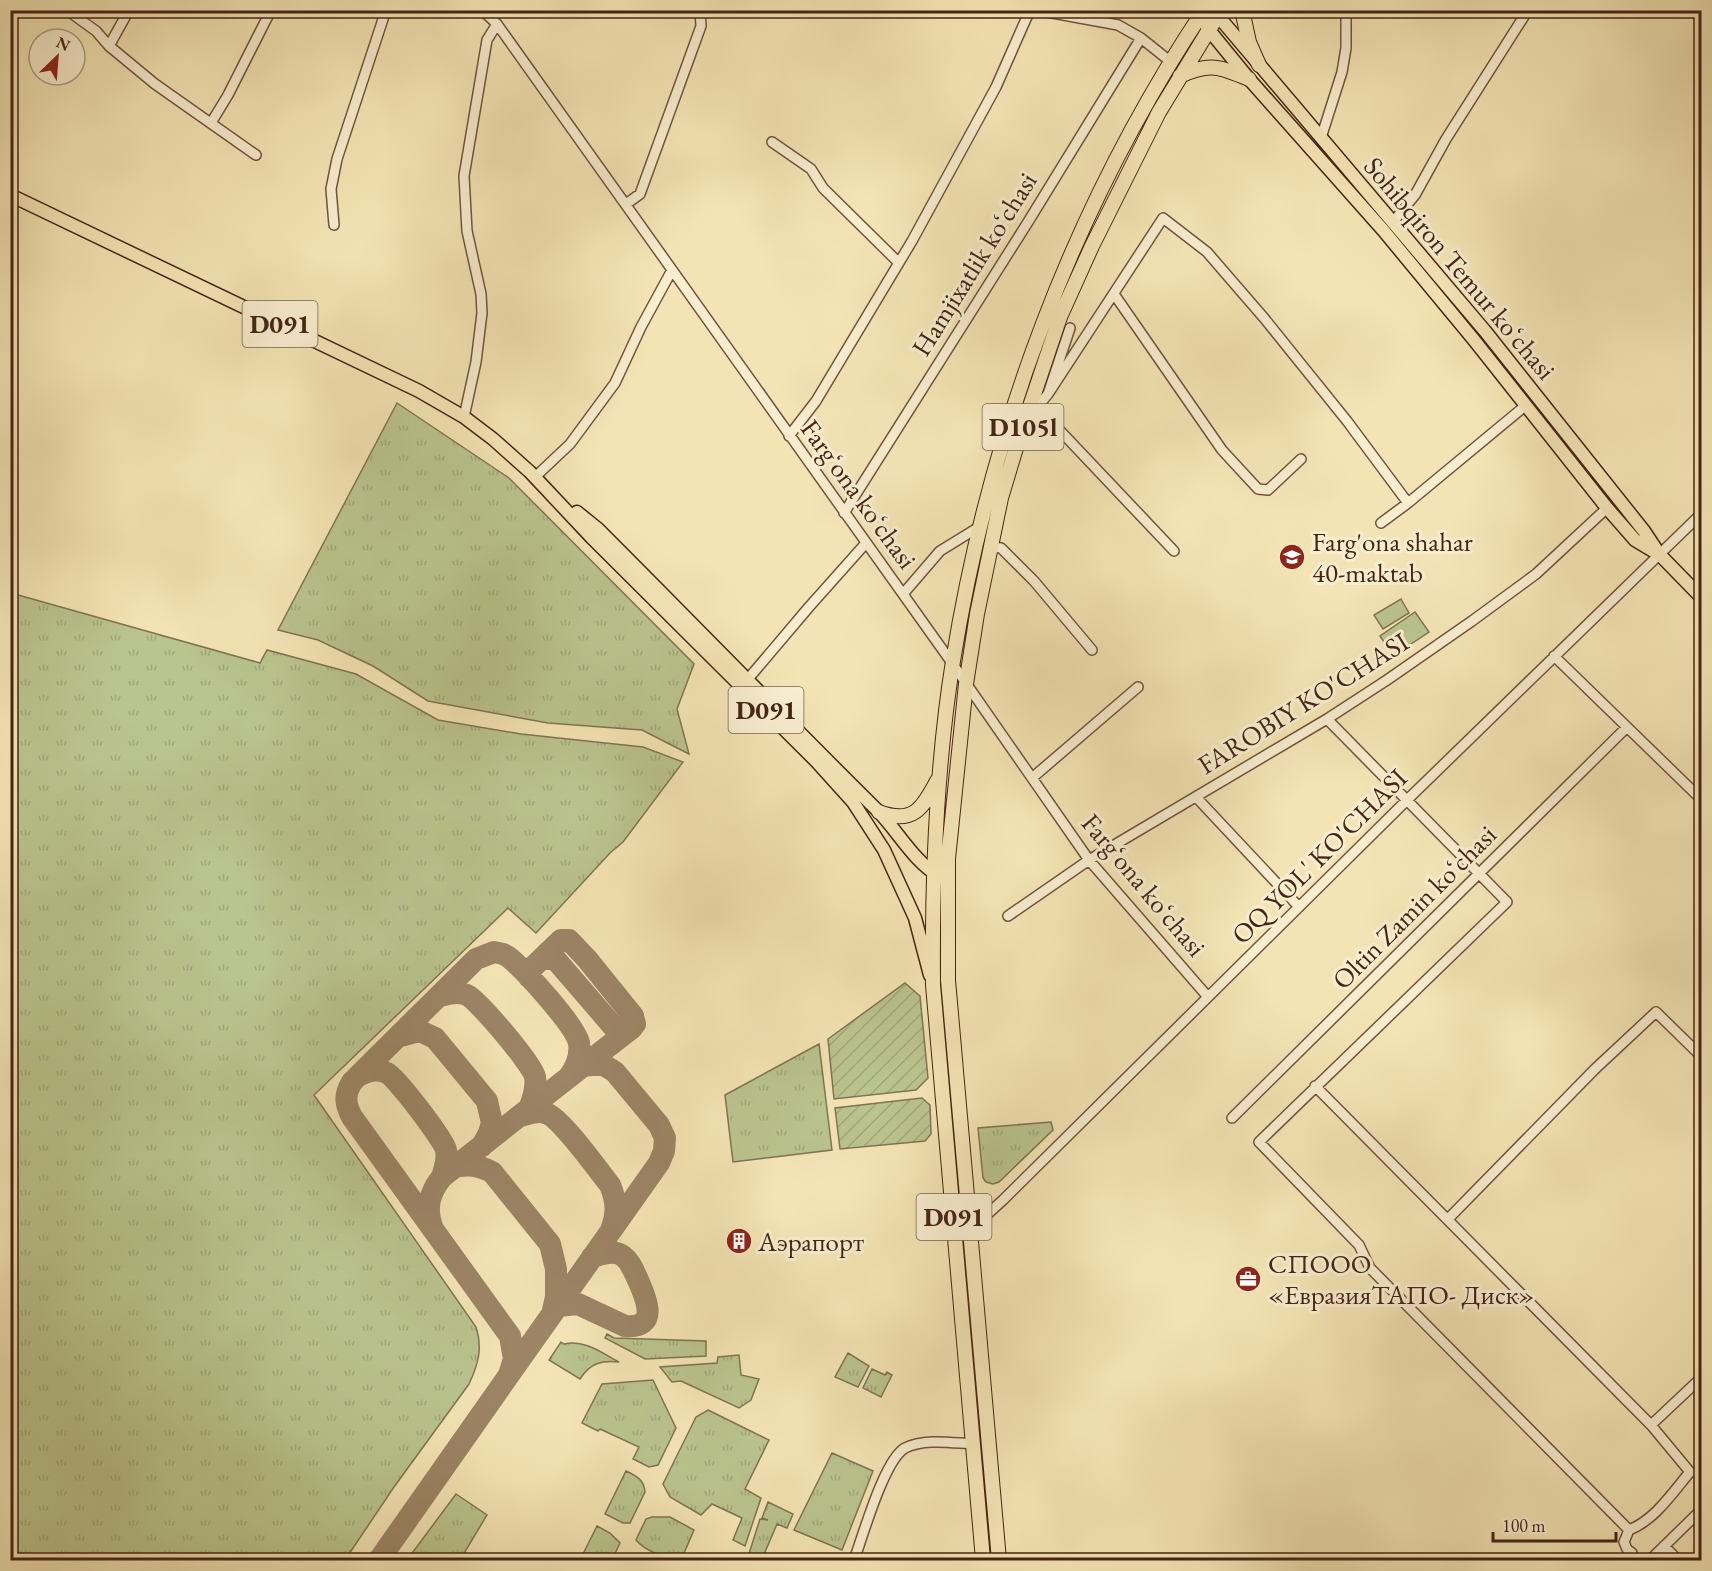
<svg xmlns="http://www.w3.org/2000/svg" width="1712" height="1571" viewBox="0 0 1712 1571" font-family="'EB Garamond',serif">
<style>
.grass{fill:url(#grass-tufts);stroke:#807452;stroke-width:1.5}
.garden{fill:url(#garden-furrows);stroke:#807452;stroke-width:1.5}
.pitch{fill:#bac48e;stroke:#807452;stroke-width:1.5}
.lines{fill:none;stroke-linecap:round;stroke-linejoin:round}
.taxiway{stroke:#9c8465;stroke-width:22}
.minor-casing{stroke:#71543d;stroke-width:12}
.major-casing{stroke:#452415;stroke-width:15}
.highway-casing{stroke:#452415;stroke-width:16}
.minor{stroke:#f8edcf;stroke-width:9}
.major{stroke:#f4e4b5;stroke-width:12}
.highway{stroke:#f4e4b5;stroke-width:14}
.labels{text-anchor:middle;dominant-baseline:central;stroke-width:6;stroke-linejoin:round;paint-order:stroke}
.shield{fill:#f8edcf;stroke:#7b604d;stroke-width:1.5}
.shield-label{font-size:26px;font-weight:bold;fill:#452415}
.street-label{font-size:27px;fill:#452415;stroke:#f8edcf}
.poi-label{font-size:27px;fill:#452415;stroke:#f8edcf;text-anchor:start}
</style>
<defs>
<pattern id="grass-tufts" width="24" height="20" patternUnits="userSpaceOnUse" patternTransform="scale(1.5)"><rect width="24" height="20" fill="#bac48e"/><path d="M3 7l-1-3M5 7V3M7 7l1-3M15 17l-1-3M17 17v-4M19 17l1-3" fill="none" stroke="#a1a87a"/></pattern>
<pattern id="garden-furrows" width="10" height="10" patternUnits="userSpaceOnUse" patternTransform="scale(1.5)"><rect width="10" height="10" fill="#bac48e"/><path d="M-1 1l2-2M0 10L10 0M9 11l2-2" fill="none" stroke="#a1a87a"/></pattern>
</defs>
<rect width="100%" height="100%" fill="#f4e4b5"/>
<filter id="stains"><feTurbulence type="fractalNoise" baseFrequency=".00333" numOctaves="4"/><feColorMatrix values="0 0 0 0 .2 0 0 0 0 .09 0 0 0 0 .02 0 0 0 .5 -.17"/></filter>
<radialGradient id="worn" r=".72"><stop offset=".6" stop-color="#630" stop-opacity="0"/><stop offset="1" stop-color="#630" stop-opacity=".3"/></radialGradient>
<path class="grass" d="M397,403l112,75 185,186 -17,45 12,45 -47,-24 -94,-7 -120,-22 -55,-35 -55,-26 -40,-10z
M11,593l249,70 7,-13 89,24 82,46 83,14 122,13 40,15 -60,80 -13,11 -74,80 -28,-25 -194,187 162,232c7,21 2,38 -7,57l-75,103 -49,73h-334z
M819,1044l13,106 -99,12 -8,-67z
M1051,1122l2,8 -54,52 -6,2 -7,-2 -3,-4 -5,-50z
M607,1334l7,4 92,3v15l-61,3 -40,-21z
M561,1342l3,2c20,-5 38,9 55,18 -17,-2 -29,1 -39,17l-31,-19z
M848,1353l21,13 -11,21 -23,-10z
M739,1355l2,20 18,4 -8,21 -12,8 -58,-27 -9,1 -12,-15 57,-4 1,-6z
M872,1369l13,6 2,-3 5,3 -11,22 -18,-9z
M653,1380l23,48 -18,37 -9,2 -16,-8 6,-12 -39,-18 -2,2 -16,-8 20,-39z
M708,1410l61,30 -24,49 16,9 -16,48 -12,-6 9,-22 -30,-14 -11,11 -31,-18 -7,-13 33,-67z
M832,1453l41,18 -31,79 -48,-20z
M626,1471c11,5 18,9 19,21l-15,31h-7l-18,-9z
M456,1494l31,21 -27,45h-53z
M768,1502l25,12 -6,14 -10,-4 -15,35 -7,-2 -2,3h-6l13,-41 8,1 -6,-2z
M652,1517h18l24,13 -13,30c-14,0 -37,-10 -45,-20l10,-21z
M597,1526l13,7 10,10 -8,17h-32z"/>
<path class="garden" d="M905,983l15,13 8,82 -12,12 -82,9 -6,-60z
M922,1098l8,7 1,29 -6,7 -85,8 -5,-41z"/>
<path class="pitch" d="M1401,599l8,14 -26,16 -9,-14z
M1415,612l14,20 -36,24 -13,-20z"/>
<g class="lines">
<path class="taxiway" d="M544,957l12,3 62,72v7
M529,977l3,-9 29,-28h8l18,19 46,57 2,8 -3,4 -49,38
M440,996c9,-3 18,-5 27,-1 11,5 66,70 68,82 2,11 -2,22 -6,32
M400,1036l15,-4h7l13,6 52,63 5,22 -3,10 -7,13
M360,1075c9,-4 17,-7 27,-2 9,4 57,67 59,77 2,9 -1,18 -4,27
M521,1116c10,-3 18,-6 27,-2 15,7 50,56 62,71 6,14 8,28 2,42
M454,1167c15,-3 24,-2 38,5l58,72 6,25v28l-3,13
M433,1229c-8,-20 -4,-36 9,-52l141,-111 9,-1h12l11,7 44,53 6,13 -1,13 -5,12 -150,212 5,-16 -4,-23 -158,-219c-7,-13 -8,-22 0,-35l124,-123 18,-7c6,1 12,2 17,7 15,13 64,66 68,84 2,14 -3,25 -11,35
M557,1306l21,-2 47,22c35,3 21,-28 13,-46 -4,-8 -7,-18 -15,-24 -9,-7 -21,-2 -31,1
M379,1560l130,-185"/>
<g class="minor-casing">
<path id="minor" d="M67,10l29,21 13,15 46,38 101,71
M482,10l15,14 455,639 137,197 119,137
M1036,10l82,15 23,13 30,24
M109,46l20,-36
M211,123l17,-28 43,-85
M1321,138l21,-66 4,-24v-38
M772,142l39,27 12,19 75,74
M626,204l14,-10 61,-168 -1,-16
M10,209l8,-11
M1393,222l22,-27 31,-56 82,-129
M334,225l-3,-36 6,-30 49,-149
M1114,294l108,156 36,39 10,1 33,-31
M1048,394l115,-176 44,34 57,66 83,103 61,82
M1032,401l142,150
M1032,401l11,-1 5,-6 22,-66
M464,417l12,-55 6,-49 -1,-19 -14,-63 -3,-55 23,-136 10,-16
M789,436l27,-35 96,-160 84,-154 34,-77
M535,477l35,-33 45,-61 26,-56 31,-57
M844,513l184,-291 113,-184
M1381,523l27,-20 117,-97
M990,547l11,1 33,33 58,69
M903,594l37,-43 39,-24
M1554,656l148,144
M748,679l61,-72 57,-64
M1327,719l180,183 -248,240 100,103 11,23 259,262
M1032,778l106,-91
M1196,797l103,110
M1008,916l81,-56 238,-141 60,-39 85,-59 64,-47 71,-66
M1315,1086l336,339 39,47c-17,20 -35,48 -61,58l-5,12 3,7 5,4
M1232,1118l395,-391
M1448,1219l147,-150 61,-57 46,45
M969,1231l34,-31 404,-400 295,-287
M1651,1425l51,-48
M1664,1546l14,14
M854,1560c9,-24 30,-100 51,-112 20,-10 47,-5 69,-4
M1650,1560l49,-48 3,2"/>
</g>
<g class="major-casing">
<path id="major" d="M1197,10l12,20 40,49 134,151 91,110 133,168 28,32 25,15 -16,-24 -159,-200 -272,-321
M10,195l409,196 45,26 29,22 37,33 62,66 224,223 37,41 31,48 31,68 15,57
M577,512l21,17c93,93 185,188 279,281 21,21 36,51 62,66
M1660,555l42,43"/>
</g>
<g class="highway-casing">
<path id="highway" d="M1242,10l7,32 10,23
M1180,76c30,-14 41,-9 69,3
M879,812c34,13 44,-4 58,-31
M983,1560l-50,-575c-1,-108 3,-218 20,-324 37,-231 121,-456 251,-651
M999,1560l-51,-580v-121l18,-175 11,-70 24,-116 15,-50 44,-131 32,-71 67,-134 62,-102"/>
</g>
<use href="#minor" class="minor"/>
<use href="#major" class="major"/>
<use href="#highway" class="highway"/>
</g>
<defs>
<g id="school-disc" transform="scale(1.35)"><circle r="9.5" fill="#8f2418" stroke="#f8edcf"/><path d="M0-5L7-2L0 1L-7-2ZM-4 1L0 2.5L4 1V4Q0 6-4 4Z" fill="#fff"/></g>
<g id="building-disc" transform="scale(1.35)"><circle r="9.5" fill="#8f2418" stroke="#f8edcf"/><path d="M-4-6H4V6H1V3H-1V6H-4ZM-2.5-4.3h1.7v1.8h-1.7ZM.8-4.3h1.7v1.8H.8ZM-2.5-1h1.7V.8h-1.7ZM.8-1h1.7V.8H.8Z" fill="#fff"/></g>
<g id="office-disc" transform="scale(1.35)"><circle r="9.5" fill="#8f2418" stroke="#f8edcf"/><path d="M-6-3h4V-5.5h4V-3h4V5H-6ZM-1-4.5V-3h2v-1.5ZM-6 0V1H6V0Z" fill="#fff"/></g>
</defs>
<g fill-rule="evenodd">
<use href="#school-disc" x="1292" y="557"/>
<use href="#building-disc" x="739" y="1241"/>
<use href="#office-disc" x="1248" y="1279"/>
</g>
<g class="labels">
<g class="shield">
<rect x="242.5" y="301" width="75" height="46" rx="4.5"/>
<rect x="982.5" y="404" width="81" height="46" rx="4.5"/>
<rect x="728.5" y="687" width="75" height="46" rx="4.5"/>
<rect x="916.5" y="1194" width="75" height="46" rx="4.5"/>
</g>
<g class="shield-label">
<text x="280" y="324">D091</text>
<text x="1023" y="427">D105l</text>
<text x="766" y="710">D091</text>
<text x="954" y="1217">D091</text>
</g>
<g class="street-label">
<text transform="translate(974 264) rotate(-58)">Hamjixatlik koʻchasi</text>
<text transform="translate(1460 268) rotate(50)">Sohibqiron Temur koʻchasi</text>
<text transform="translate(859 494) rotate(54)">Fargʻona koʻchasi</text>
<text transform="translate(1303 703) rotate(-32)">FAROBIY KO'CHASI</text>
<text transform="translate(1319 856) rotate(-45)">OQ YOL' KO'CHASI</text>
<text transform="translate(1144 885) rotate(50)">Fargʻona koʻchasi</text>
<text transform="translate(1414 907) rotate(-45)">Oltin Zamin koʻchasi</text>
</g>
<g class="poi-label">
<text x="1312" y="541">Farg'ona shahar<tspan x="1312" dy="31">40-maktab</tspan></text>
<text x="758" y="1241">Аэрапорт</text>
<text x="1268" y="1263">СПООО<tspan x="1268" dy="31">«ЕвразияТАПО- Диск»</tspan></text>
</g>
</g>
<rect width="1712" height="1571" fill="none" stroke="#f4e4b5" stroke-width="36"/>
<rect x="12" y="12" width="1688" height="1547" fill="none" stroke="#452415" stroke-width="3"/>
<rect x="18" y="18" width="1676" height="1535" fill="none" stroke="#452415" stroke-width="1.5"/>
<g transform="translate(57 57) rotate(25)"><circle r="28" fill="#f8edcf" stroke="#b09d85" stroke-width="1.5"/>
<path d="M0-4.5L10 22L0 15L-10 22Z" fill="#8f2418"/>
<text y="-9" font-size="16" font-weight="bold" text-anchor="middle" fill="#452415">N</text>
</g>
<path d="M1493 1532v9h123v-9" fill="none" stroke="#452415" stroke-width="3"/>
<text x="1502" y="1532" font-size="18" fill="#452415" stroke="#f8edcf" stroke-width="4.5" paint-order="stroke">100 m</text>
<rect width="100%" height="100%" filter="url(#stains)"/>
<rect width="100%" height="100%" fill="url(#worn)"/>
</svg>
